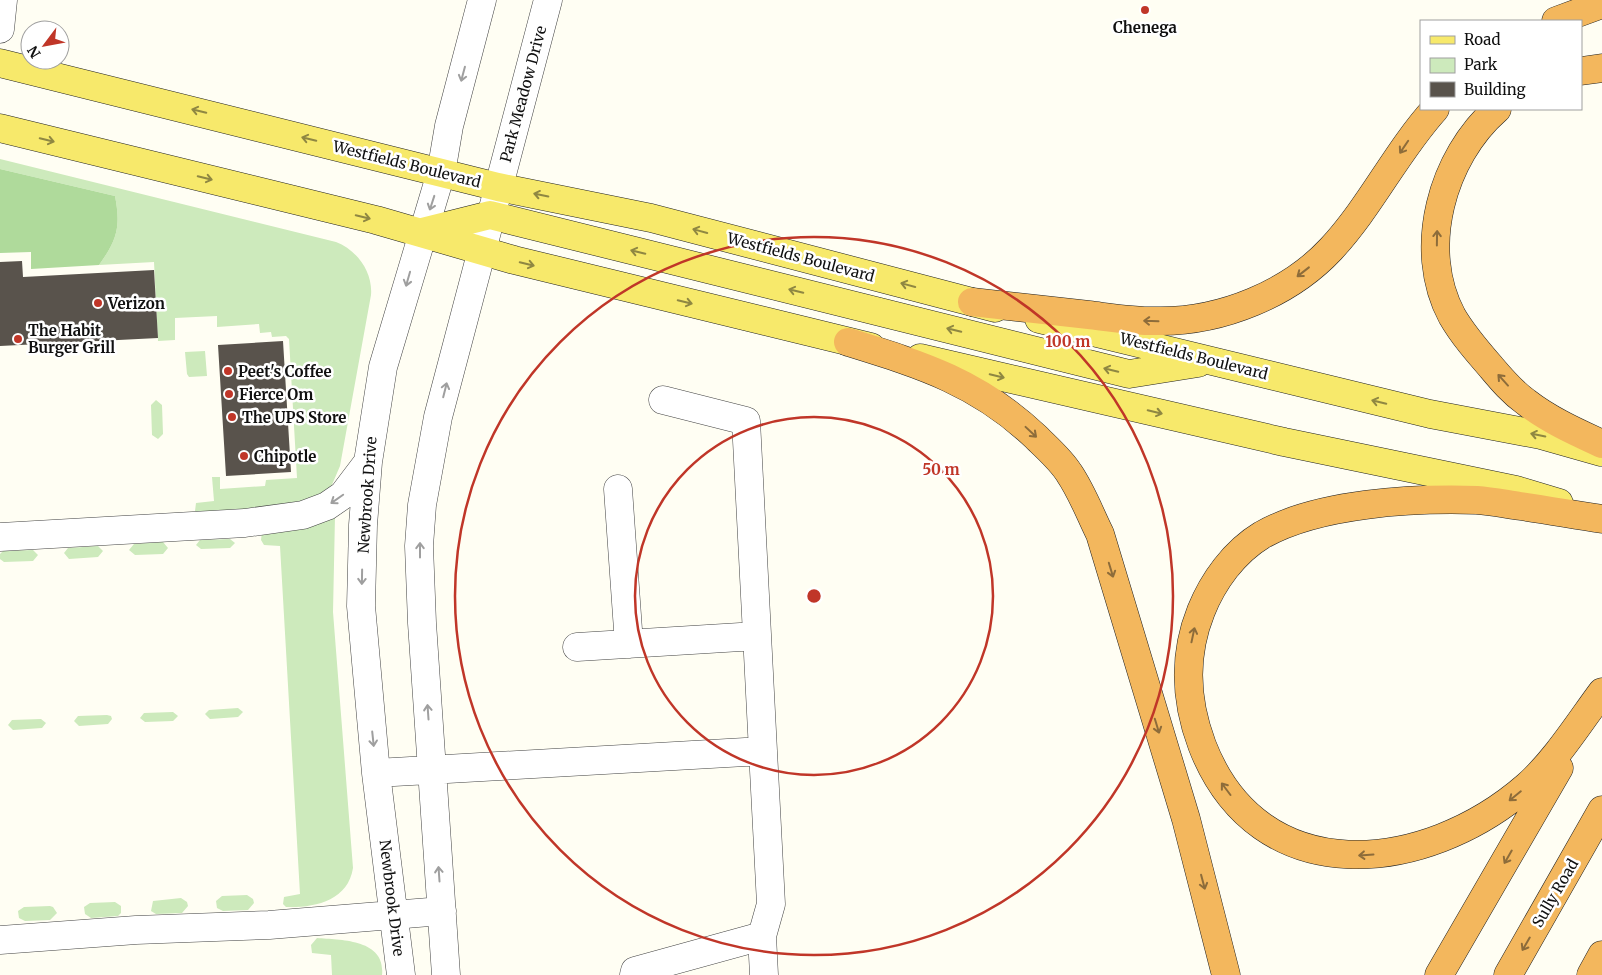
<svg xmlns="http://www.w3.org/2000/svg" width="1602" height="975" viewBox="0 0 1602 975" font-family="Merriweather,serif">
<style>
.green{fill:#cdeabc}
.forest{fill:#afda9b}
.building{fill:#59534c}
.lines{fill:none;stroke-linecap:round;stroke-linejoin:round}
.minor-casing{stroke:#434343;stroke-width:29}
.major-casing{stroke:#212121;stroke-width:29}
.highway-casing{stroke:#212121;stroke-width:29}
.minor{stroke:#fff;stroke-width:28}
.major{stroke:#f7e96b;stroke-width:28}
.highway{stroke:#f3b75d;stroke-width:28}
.oneway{stroke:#9f9f9f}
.oneway2{stroke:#8f8742}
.oneway3{stroke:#8d6c3a}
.ring{fill:none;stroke:#c03628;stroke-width:2.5}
.poi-dot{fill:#c03628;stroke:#fff;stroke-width:2}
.labels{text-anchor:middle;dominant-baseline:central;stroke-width:5;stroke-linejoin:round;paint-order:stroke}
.poi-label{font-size:15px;font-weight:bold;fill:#101010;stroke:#fff;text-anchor:start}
.street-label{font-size:15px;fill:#101010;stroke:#fff}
.centre{fill:#c03628;stroke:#fff;stroke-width:2.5}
.ring-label{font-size:15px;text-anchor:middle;font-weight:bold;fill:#c03628;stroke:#fff;stroke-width:5;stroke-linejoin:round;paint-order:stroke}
</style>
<rect width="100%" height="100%" fill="#fffef3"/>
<path class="green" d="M0,159l336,83c21,8 37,30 35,53l-31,171 -9,21 -28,20 -105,6 -3,-2 1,-8 18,-2 -2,-24h8v12l45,-3 1,-6 31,-2 -8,-139 -3,-3 -14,1 -1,-5 -11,1 -1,-9 -42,3v-11l-42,2v22l-17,1 -4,-79 -55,3c18,-25 22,-38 16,-69l-115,-27z
M205,351l2,25 -18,1 -2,-3 -2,-22z
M156,400l6,5 1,29 -5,5 -6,-4 -1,-30z
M335,516l-2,96 20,256c-5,33 -39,40 -67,39l-3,-3 1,-7 16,-3 -20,-348 -16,-1 -3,-5 1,-8z
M230,539l5,4 -5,5 -29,1 -5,-4 4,-5z
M163,542l5,6 -5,6 -28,1 -6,-5 5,-6z
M98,546l5,5 -5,6 -29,2 -5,-6 4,-5z
M33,550l5,5 -5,6 -29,1 -4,-3v-5l3,-3z
M238,708l5,4 -5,5 -28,2 -5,-5 4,-4z
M173,712l5,4 -5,5 -28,1 -5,-4 4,-5z
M107,715l4,1 1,3 -4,5 -29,2 -5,-5 4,-5z
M41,719l5,4 -4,5 -29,2 -5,-5 4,-5z
M247,895l6,4 1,4 -6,7 -25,1 -6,-3 -1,-7 6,-5z
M181,898l6,4 1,4 -6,7 -26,1 -5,-3 2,-10z
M115,902l6,4v7l-3,3 -27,2 -6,-4 -1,-7 6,-4z
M50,906l3,1 4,6 -7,7 -25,1 -6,-3 -1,-7 6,-4z
M317,938c24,2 69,1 65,37h-50l-1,-20 -19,-2 -1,-8z"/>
<path class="forest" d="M0,169l115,27c6,31 2,44 -16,69l-68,4v-17l-31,1z"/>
<path class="building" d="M22,261l1,16 131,-7 4,68 -158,8v-84z
M283,341l8,131 -65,4 -8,-131z"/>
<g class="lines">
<g class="minor-casing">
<path id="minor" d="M0,29l3,-29
M618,489l11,155
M0,537l245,-14 58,-8 24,-9 16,-11 25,-33
M577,647l180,-11
M376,773l387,-22 -17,-330 -83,-21
M762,936l2,39
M0,940l136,-10 133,-5 173,-14
M401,975l-25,-202 -15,-167 2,-81 5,-63 15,-95 58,-194 8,-47 33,-126
M446,975l-24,-352 -3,-77 3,-41 16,-88 110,-417
M634,975l1,-4 127,-35 9,-32 -8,-153"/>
</g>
<g class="major-casing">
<path id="major" d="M0,63l498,124 153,31 344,90
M0,128l376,92 138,40 357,87
M422,232l68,-17 639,159 69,-11
M1039,319l391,95 111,21 60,17
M920,358l364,84 232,48 43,13"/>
</g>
<g class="highway-casing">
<path id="highway" d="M1556,21l46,-17
M1581,71l21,-3
M1497,109c-55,48 -81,140 -45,207 11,19 25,35 39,51 11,13 21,25 35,35 23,18 50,30 76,42
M972,302c39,4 78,9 117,13 24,3 48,7 72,6 61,0 128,-27 170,-72 40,-43 65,-97 104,-140
M848,342c74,23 130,40 188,95 11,11 25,23 33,36 13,19 21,41 31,61l86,285 40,156
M1602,519c-27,-4 -54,-9 -82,-13 -14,-2 -29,-5 -43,-6 -64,-2 -159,3 -215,35 -28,17 -49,46 -61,76 -18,45 -16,89 1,134 57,148 223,130 325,41 29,-26 52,-63 75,-94
M1439,975l120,-207
M1508,975l94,-165
M1591,975l11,-20"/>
</g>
<use href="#minor" class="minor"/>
<use href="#major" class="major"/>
<use href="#highway" class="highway"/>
</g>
<defs><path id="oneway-shaft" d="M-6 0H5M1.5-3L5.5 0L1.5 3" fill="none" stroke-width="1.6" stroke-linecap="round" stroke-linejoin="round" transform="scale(1.25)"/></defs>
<g class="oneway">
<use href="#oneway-shaft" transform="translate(463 74) rotate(105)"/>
<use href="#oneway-shaft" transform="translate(432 203) rotate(108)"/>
<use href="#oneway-shaft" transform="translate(408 279) rotate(106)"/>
<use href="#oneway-shaft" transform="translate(445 390) rotate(-76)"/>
<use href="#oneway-shaft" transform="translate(337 499) rotate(145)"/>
<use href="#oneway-shaft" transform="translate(420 550) rotate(-90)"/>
<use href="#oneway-shaft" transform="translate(362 577) rotate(91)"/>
<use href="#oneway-shaft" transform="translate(428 712) rotate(-94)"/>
<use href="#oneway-shaft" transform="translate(373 739) rotate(84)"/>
<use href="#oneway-shaft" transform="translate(439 874) rotate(-94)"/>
</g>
<g class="oneway2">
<use href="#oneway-shaft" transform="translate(199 111) rotate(-166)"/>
<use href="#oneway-shaft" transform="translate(309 139) rotate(-166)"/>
<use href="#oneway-shaft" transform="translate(47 140) rotate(14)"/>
<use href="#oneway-shaft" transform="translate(205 178) rotate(14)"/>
<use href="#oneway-shaft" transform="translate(541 195) rotate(-168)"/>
<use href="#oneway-shaft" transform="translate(363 217) rotate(14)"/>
<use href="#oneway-shaft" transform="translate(700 231) rotate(-165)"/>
<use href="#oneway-shaft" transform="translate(638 252) rotate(-166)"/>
<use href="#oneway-shaft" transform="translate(527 264) rotate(14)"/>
<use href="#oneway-shaft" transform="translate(908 285) rotate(-165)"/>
<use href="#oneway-shaft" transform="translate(796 291) rotate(-166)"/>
<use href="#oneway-shaft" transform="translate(685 302) rotate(14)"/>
<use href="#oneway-shaft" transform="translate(954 330) rotate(-166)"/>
<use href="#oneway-shaft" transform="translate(1111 370) rotate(-166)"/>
<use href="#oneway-shaft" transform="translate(997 376) rotate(13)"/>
<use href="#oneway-shaft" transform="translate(1379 402) rotate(-166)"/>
<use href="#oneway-shaft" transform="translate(1155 412) rotate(13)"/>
<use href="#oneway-shaft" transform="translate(1538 435) rotate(-168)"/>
</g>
<g class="oneway3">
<use href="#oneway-shaft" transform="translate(1404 147) rotate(124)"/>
<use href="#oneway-shaft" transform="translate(1437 238) rotate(-89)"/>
<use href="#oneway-shaft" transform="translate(1303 272) rotate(142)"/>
<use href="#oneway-shaft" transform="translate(1151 321) rotate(-178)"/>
<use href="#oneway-shaft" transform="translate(1503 380) rotate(-132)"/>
<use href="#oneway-shaft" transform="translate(1031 432) rotate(43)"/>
<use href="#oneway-shaft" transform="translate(1111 570) rotate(73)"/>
<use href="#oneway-shaft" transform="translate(1193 635) rotate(-78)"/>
<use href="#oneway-shaft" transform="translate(1157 726) rotate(73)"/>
<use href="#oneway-shaft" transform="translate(1226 789) rotate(-127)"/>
<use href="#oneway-shaft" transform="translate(1515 796) rotate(141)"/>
<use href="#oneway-shaft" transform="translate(1366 855) rotate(176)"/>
<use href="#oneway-shaft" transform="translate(1508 857) rotate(120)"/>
<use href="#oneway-shaft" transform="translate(1203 882) rotate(75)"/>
<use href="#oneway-shaft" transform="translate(1526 944) rotate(120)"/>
</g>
<g class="ring">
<circle cx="814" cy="596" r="179"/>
<circle cx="814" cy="596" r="359"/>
</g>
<g class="poi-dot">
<circle cx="1145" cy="10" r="5"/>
<circle cx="98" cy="303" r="5"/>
<circle cx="18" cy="339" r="5"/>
<circle cx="228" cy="371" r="5"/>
<circle cx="229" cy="394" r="5"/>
<circle cx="232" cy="417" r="5"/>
<circle cx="244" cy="456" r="5"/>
</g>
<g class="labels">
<g class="poi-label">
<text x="1145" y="27" text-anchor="middle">Chenega</text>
<text x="108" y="303">Verizon</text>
<text x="28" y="330">The Habit<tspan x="28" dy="17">Burger Grill</tspan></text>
<text x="238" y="371">Peet's Coffee</text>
<text x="239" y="394">Fierce Om</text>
<text x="242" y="417">The UPS Store</text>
<text x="254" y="456">Chipotle</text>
</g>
<g class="street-label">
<text transform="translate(523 94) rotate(-75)">Park Meadow Drive</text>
<text transform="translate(407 164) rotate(14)">Westfields Boulevard</text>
<text transform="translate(801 257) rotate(15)">Westfields Boulevard</text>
<text transform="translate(1194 356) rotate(14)">Westfields Boulevard</text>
<text transform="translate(367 495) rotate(-86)">Newbrook Drive</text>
<text transform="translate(1555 893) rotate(-60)">Sully Road</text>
<text transform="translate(392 898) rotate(83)">Newbrook Drive</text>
</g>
</g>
<circle cx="814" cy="596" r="8" class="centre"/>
<g class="ring-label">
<text x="1068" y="347">100 m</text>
<text x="941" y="475">50 m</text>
</g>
<rect x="1420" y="20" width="162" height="90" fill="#ffffff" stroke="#9f9f9f"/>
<rect x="1430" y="36" width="25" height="8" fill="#f7e96b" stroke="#9f9f9f"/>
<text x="1464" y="45" font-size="15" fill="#101010">Road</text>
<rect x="1430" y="58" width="25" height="15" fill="#cdeabc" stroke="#9f9f9f"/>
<text x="1464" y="70" font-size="15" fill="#101010">Park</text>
<rect x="1430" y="82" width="25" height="15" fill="#59534c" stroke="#9f9f9f"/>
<text x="1464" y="95" font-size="15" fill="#101010">Building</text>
<g transform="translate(45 45) rotate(238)"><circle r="24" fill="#ffffff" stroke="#9f9f9f"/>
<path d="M0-4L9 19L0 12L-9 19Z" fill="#c03628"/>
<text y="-8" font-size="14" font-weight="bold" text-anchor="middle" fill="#101010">N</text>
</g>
</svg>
